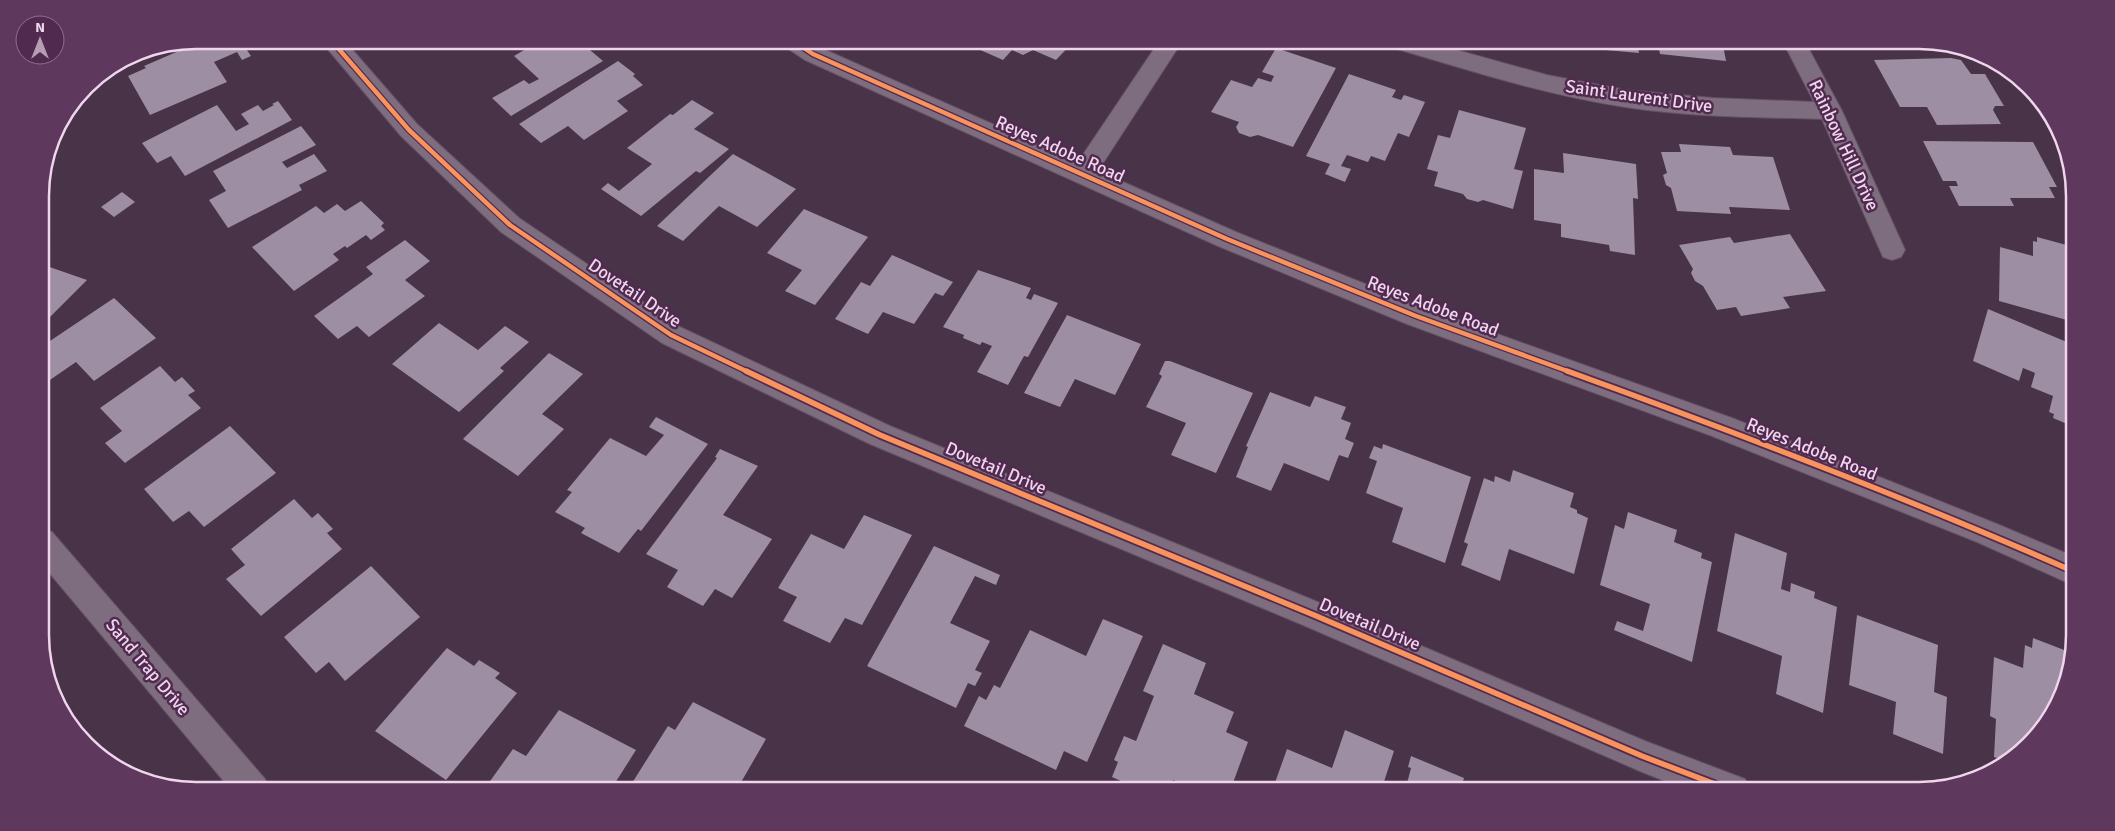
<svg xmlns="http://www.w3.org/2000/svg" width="2115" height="831" viewBox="0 0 2115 831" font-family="Signika,sans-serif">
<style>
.building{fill:#9d8ea3}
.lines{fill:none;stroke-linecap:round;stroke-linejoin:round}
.minor-casing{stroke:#645063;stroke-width:2}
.tertiary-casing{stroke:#645063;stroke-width:2}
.minor{fill:#7e6d7e;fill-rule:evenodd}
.tertiary{fill:#7e6d7e;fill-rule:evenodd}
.cycleway-far1-casing{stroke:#512a50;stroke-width:7}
.cycleway-casing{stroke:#512a50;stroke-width:9}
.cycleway-far1{stroke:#f8935d;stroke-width:4.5}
.cycleway{stroke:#f8935d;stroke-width:5.5}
.labels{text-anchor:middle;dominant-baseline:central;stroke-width:5;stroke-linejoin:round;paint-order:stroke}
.street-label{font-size:18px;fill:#efd6ed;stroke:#512a50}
.rim{fill:none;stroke:#efd6ed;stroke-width:2.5}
</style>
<rect width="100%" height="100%" fill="#483348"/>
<path class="building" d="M204,40h36l11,16 -9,4 -5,-8 -23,10 13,20 -77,33 -22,-39 18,-8 -2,-2z
M434,40h21l-15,7z
M477,40h21l-15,7z
M541,40h37l25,21 -92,55 -19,-18 32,-18 5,4 10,-5 -25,-23z
M974,40h101l-19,20 -23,-10 -10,5 -11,-5 -9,10 -34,-15z
M1572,40h65l2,13 -67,-6z
M1657,40h65l4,21 -66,-7z
M1864,40h50l3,4 -48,4z
M1276,48l60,20 -43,79 -35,-12 -8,2 -11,-4 -3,-6 3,-5 -28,-10 20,-32 21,7 6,-9 13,4 3,-6 -12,-4z
M1951,58l10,2 10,14h14l19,32h-9l-2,4 8,14 -64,1 -10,-18h-27l-26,-47z
M618,61l17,13 -2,2 10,9 -26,16 11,10 -44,29 -16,-14 -27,17 -22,-19z
M1349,74l47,16 -4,7 9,3 3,-5 21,7 -16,35 -11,-4 -13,28 -14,-5 -3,6 -21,-7 -6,11 10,3 -6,13 -20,-8 5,-10 -24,-8z
M692,100l22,13 -20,16 35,20 -29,24 -4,-2 -55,45 -40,-27 7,-6 11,8 33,-27 -25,-16 43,-34 3,1z
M278,101l14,19 -107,56 -14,-20 -14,7 -15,-20 75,-38 19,26 13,-7 -8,-10 17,-9 5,6 11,-6 -2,-1z
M1459,110l67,18 -12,41 9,2 -10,38 -30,-9 -5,2 -11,-3 -4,-5 -29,-8 4,-14 -11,-3 11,-34 12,3z
M301,126l15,19 -34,17 5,6 27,-14 13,17 -28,14 3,5 -74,38 -19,-28 17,-9 -13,-20z
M1923,141l110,1 24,45h-8l6,11h-45l4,8h-55l-10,-20h9l-2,-5h-13z
M1679,144l51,3 3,8 40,2 17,53 -61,-3 2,7 -54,-3 -6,-23 -5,-3 -3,-10 4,-2 -6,-21h20z
M1563,153l73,11 2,35 -5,-1 2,57 -25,-4 -1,-6 -48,-8v-13l-27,-4v-51l30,4z
M733,154l63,35 -39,38 -38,-21 -36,35 -26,-15z
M122,192l13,10 -21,15 -13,-10z
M361,201l23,22 -3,3 4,4 -14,10 -5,-5 -19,13 -2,-2 -12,8 6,6 -45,31 -42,-44 64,-41 8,7 13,-9 8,7z
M804,209l64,28 -53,68 -30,-14 17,-21 -35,-17z
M1790,234l36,57 -43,6 7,11 -49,8 -5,-9 -19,3 -14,-24 -8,-5 -4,-8 2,-4 -14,-24 51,-8 4,6z
M2037,237l37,10v75l-75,-21 1,-54 33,9v-15l4,1z
M405,240l25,21 -25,19 20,16 -56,41 -12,-11 -19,13 -24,-23 59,-42 -7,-7z
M892,255l61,27 -10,14 -8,-3 -21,31 -31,-12 -15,22 -33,-15 26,-37 9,4z
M41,264l46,16 -44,44 -2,-1z
M978,270l53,18 -5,10 5,2 3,-6 24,9 -30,54 -4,-1 -16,29 -31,-13 15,-26 -10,-4 -2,3 -17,-7 1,-3 -21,-8z
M114,298l42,40 -62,43 -18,-19 -29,20 -6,-5v-30z
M1988,309l86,36v82l-21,-9 1,-4 -5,-2 4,-16 -22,-9 4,-14 -12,-5 -4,13 -46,-20z
M1067,315l74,29 -26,51 -40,-16 -15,28 -36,-14z
M439,323l39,27 27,-24 24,16 -29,26 4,3 -45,41 -67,-48z
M549,353l34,21 -41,40 22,15 -46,47 -55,-37z
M1165,361h5l83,32 -37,80 -45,-18 15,-32 -40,-16 16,-31 -3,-2z
M160,366l15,16 7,-5 13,14 -7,4 13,13 -76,55 -20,-20 17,-12 -22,-23z
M1270,392l40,15 5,-11 31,11 -5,12 10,4 -6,16 9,4 -6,15 -9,-3 -10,26 -45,-18 -13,28 -35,-14 12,-30 -2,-1z
M656,417l52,27 -67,87 -3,-2 -19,24 -38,-20 4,-5 -30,-16 17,-20 -5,-2 43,-52 36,18 18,-21 -15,-8z
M230,426l46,47 -72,54 -15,-16 -16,11 -29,-33z
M1383,444l88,33 -26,86 -53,-21 11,-34 -37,-15 11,-32 -8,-3 5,-12 8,3z
M720,449l38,17 -35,49 49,24 -40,59 -17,-9 -12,17 -36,-19 11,-17 -32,-16 71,-96 -2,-1z
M1513,470l61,23 -4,14 7,3v3l11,5 -14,56 -65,-25 -9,32 -39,-16 7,-21 -4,-2 20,-64 10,4 1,-6 15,6z
M294,499l18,19 6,-5 15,16 -6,4 15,16 -81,67 -35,-37 19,-14 -14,-16z
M1628,512l49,18 -3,12 28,11 -1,5 11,4 -20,100 -78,-32 3,-9 26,10 7,-27 -50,-19 15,-60 9,4z
M864,515l48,20 -50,90 -17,-7 -15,25 -47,-22 14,-24 -19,-9 33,-54 33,15z
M1735,533l52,20 -6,36 9,3 1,-9 24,9 -1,6 23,9 -14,106 -47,-19 6,-38 -65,-25z
M934,546l66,29 -4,10 -21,-9 -25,47 40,18 -15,29 7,3 -7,13 -7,-3 -12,25 -89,-42z
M371,566l49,51 -75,64 -16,-19 -13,11 -32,-36z
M1857,615l81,30 -4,47 13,5 -4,57 -50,-20 3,-32 -47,-17z
M1103,619l40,17 -56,126 -23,-11 -8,19 -92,-44 15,-30 7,4 8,-15 6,3 30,-58 56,26z
M2033,638l39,15 -5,33 -24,44 -29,29 -6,3 -14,-5 2,-38 -6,-3 4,-59 29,11 2,-23 7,3z
M1163,644l43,19 -12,31 40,18 -8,20 22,10 -18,49h-10l-13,-6 -3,6h-6l-25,-11 -5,11h-25l-31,-14 6,-15 -4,-2 10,-24 12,5 18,-45 -11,-5z
M447,648l27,18 5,-6 21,13 -5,5 22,15 -71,87 -71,-49z
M693,702l73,37 -30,52h-109l41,-65 7,4z
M559,710l77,40 -26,41h-127l30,-42 13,7z
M1345,730l49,21 -13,40h-109l15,-42 45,19z
M1411,756l53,22 -4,13h-55l6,-23 -3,-1z"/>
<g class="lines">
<g class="minor-casing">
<path id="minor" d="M320,40h24l73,84 102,94 161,109 210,99 435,179 320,136 100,38 4,12h-59l-48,-19 -339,-147 -433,-181 -208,-101 -161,-111 -100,-96z
M1160,40h23l-91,140 -9,3 -9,-3 -3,-6 3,-6z
M1384,40h37l126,35 79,15 87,8 101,4 -32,-62h22l38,71 63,139 -4,7 -9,3 -9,-3 -61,-138c-66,-2 -132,-2 -197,-12 -81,-12 -159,-38 -238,-61z
M42,529l10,3 213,247 4,12h-37l-190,-227z"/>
</g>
<g class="tertiary-casing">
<path id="tertiary" d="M781,40h27l13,8 415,184 189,76 307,110 265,106 78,33v29l-98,-44 -265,-106 -305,-112 -189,-78 -413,-186 -21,-14z"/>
</g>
<use href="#minor" class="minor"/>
<use href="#tertiary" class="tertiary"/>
<g class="cycleway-far1-casing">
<path id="cycleway-far1" d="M331,40l78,90 101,95 161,110 77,37
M792,40l21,14 414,185 189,77 154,56"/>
</g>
<g class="cycleway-casing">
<path id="cycleway" d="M746,371l134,64 434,180 328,141 91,35
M1567,371c171,62 341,127 508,201"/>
</g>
<use href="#cycleway-far1" class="cycleway-far1"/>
<use href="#cycleway" class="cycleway"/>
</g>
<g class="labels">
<g class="street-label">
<text transform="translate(1639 96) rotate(8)">Saint Laurent Drive</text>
<text transform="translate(1844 145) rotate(65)">Rainbow Hill Drive</text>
<text transform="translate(1060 149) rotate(24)">Reyes Adobe Road</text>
<text transform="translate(635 293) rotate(34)">Dovetail Drive</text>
<text transform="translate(1433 306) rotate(21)">Reyes Adobe Road</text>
<text transform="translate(1812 449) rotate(22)">Reyes Adobe Road</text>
<text transform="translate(996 468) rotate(23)">Dovetail Drive</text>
<text transform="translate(1370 624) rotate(23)">Dovetail Drive</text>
<text transform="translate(148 667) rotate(50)">Sand Trap Drive</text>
</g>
</g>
<path d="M0 0H2115V831H0ZM196 49H1919A147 147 0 0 1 2066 196V635A147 147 0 0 1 1919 782H196A147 147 0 0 1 49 635V196A147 147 0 0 1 196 49Z" fill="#5e385d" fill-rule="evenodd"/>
<path class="rim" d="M196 49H1919A147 147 0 0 1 2066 196V635A147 147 0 0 1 1919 782H196A147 147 0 0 1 49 635V196A147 147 0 0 1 196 49Z"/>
<g transform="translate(40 40)"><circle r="24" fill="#512a50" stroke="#906f8f"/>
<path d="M0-4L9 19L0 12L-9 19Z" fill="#b59db3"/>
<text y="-8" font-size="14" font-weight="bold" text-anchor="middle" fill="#efd6ed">N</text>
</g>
</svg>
